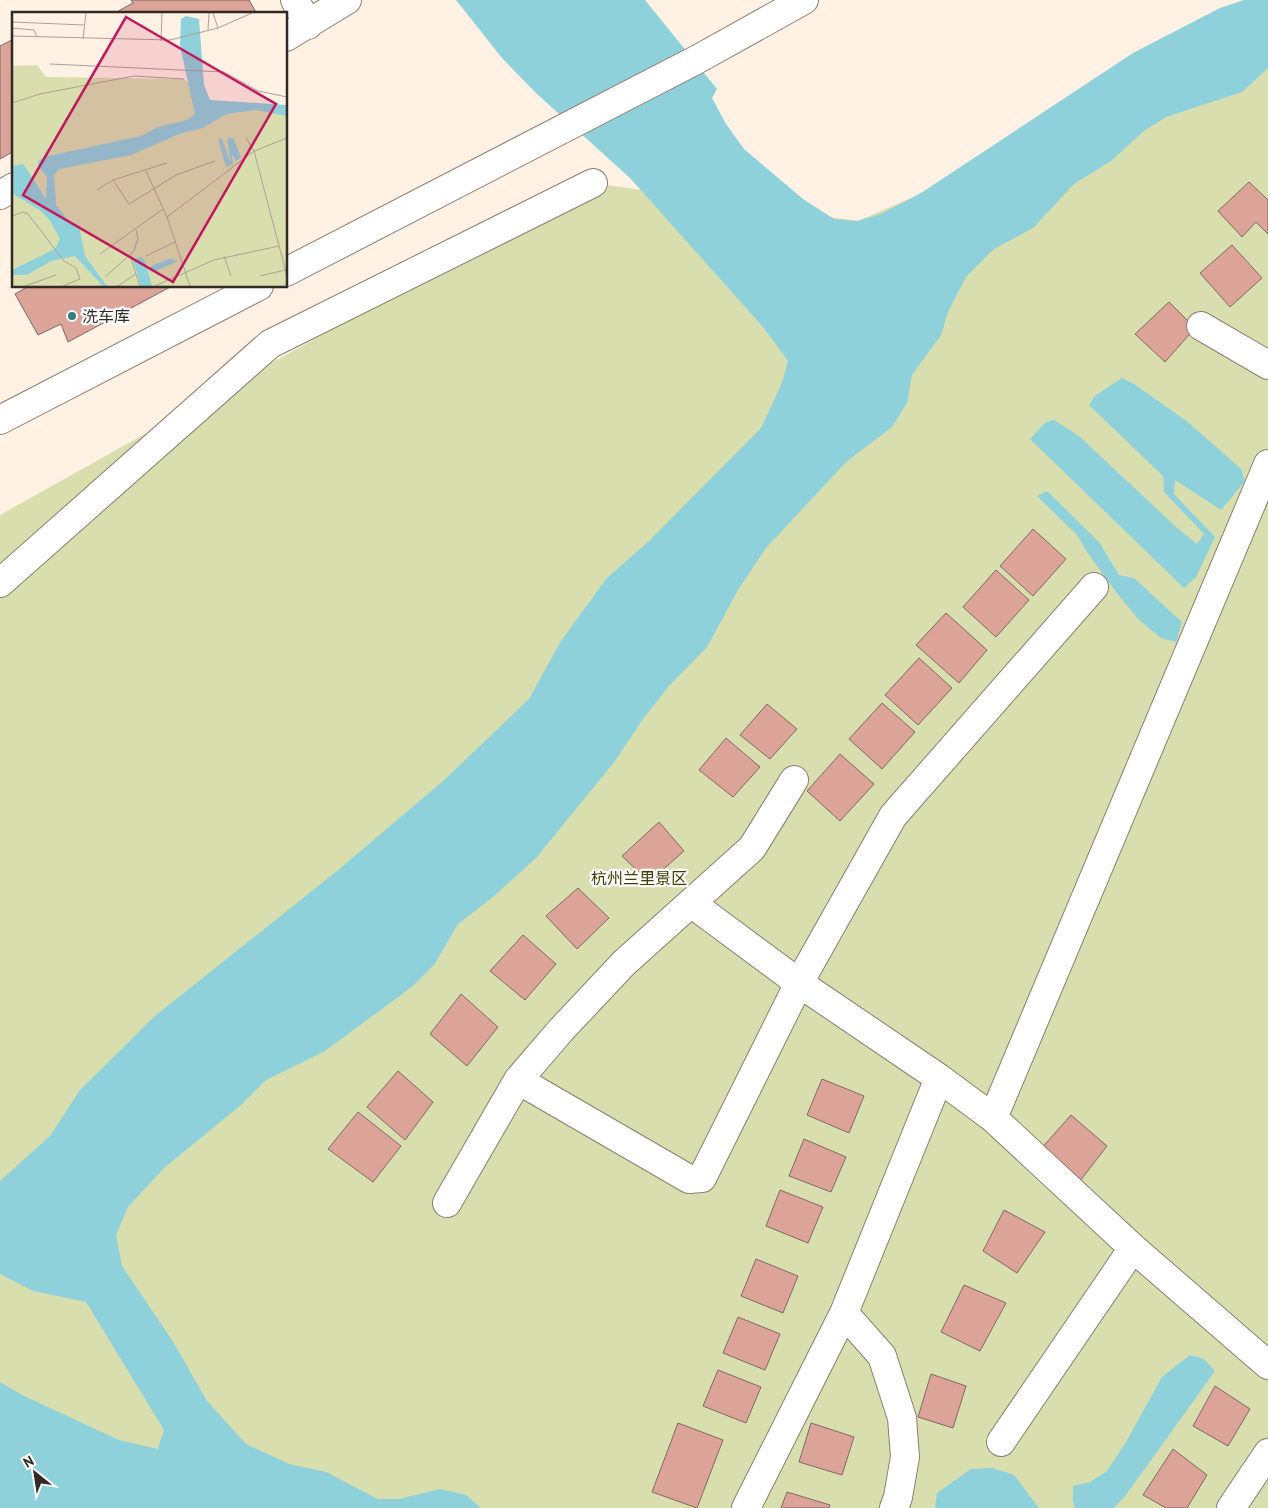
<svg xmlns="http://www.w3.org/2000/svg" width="1268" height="1508" viewBox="0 0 1268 1508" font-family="'PT Sans','Noto Sans SC',sans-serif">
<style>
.green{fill:#d8deae}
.water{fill:#8ed1db}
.building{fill:#dca399;stroke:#7e6965}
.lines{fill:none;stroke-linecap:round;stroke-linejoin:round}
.minor-casing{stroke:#8d7e70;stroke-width:30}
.minor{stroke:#fff;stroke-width:28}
.poi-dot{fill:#347d7c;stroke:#fff;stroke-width:2}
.labels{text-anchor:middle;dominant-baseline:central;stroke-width:4.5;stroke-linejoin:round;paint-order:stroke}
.poi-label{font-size:16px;fill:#302924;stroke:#fff;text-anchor:start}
.park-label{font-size:16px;fill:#3a3e00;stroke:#fff}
.inset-road{fill:none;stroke:#aca197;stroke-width:1}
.view{fill:#c2185b;fill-opacity:0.15;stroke:#c2185b;stroke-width:2.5}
.inset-edge{fill:none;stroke:#302924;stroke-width:2.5}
</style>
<rect width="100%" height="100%" fill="#fff1e4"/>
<path class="green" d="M1268,43v1465h-1268v-993l593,-332 265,38z"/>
<path class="water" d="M456,0h189l72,89 -5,9 14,26 18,25 59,50 31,20 23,2 24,-7 40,-21 212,-140 87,-45 24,-8h24v68l-26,24 -76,25 -22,14 -33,30 -37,23 -41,44 -39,21 -28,28 -18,35 -7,23 -29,40 -5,28 -15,24 -46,35 -80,86 -28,42 -31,57 -38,39 -26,33 -28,42 -79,97 -43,39 -35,27 -24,41 -21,21 -88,65 -59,29 -25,25 -77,63 -36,39 -12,28 6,31 50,74 35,61 39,43 43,20 37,8 52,27h21l41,-10 26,6 15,13h-481v-126l22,13 97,45 39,9 6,-19 -78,-128 -53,-11 -33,-17v-93l50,-45 30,-46 75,-74 182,-145 105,-89 87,-83 32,-58 45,-62 43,-38 112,-113 21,-45 6,-22 -25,-34 -133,-149 -94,-85 -34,-35z
M1122,378l12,6 54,38 53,47 4,12 -24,29 -46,-30 -1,14 41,43 -19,40 -12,11 -154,-149 16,-17 8,-2 25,16 97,91 21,17 7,-10 -40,-42 -1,-16 -74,-71 6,-9z
M1047,491l52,51 20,33 15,3 48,44 -6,20 -15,-4 -23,-19 -22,-27 -29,-40 -10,-17 -40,-39z
M1190,1355l14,4 11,12 -89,124 -12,13h-39l-2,-6v-16l17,-4 17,-11 19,-29 36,-65z
M993,1468l21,7 25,33h-104l2,-15 34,-24z"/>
<path class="building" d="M131,0h118l8,14h-144l20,-11z
M14,39v112l-14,8v-113z
M1249,182l19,18v34l-12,-12 -14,15 -24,-26z
M1232,245l30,33 -32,29 -30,-34z
M29,286h143l-104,56 -7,-18 -23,11 -23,-41z
M1169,302l26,26 -30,34 -30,-28z
M1033,529l33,30 -33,37 -33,-30z
M996,570l33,30 -33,37 -33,-30z
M946,613l41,37 -28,33 -43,-38z
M919,658l33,30 -34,37 -33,-30z
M882,703l33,29 -33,37 -33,-30z
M767,704l30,25 -27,30 -30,-24z
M726,738l34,29 -27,30 -34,-27z
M840,754l34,30 -34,37 -33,-30z
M659,822l25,29 -35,31 -27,-26z
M578,888l31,30 -32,31 -31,-33z
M523,935l33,29 -31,36 -35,-29z
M461,994l37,33 -31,39 -37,-32z
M398,1071l35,31 -28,38 -38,-33z
M822,1079l42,17 -15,37 -42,-18z
M358,1112l43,34 -28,36 -45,-33z
M1071,1115l36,31 -27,35 -40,-31z
M804,1139l42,18 -15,35 -42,-16z
M780,1190l43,17 -15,36 -42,-17z
M1004,1210l41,22 -28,41 -34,-22z
M756,1259l42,17 -15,37 -42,-17z
M964,1285l42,18 -26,48 -39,-19z
M738,1317l42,17 -15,36 -42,-17z
M718,1370l43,17 -15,36 -43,-17z
M931,1374l35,12 -13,42 -35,-11z
M1215,1386l35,23 -22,37 -35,-20z
M678,1423l45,17 -26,68 -45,-16z
M811,1423l43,14 -12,38 -43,-13z
M1173,1449l34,26 -20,33h-21l-23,-13z
M787,1492l43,13 -1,3h-48z"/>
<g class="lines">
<g class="minor-casing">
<path id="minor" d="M295,0l13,25
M286,37l61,-37
M0,195l14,-8
M286,272l412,-213 106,-59
M1201,326l67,39
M0,420l259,-134
M0,583l270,-239 323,-161
M691,903l108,80 140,95 54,40 140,130 135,117
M518,1080l171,99 13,-1 97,-195 94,-167 201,-229
M993,1118l275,-654
M447,1203l71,-123 43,-50 63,-67 128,-115 42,-68
M844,1313l38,43 20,62 3,39 -7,40 -4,11
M1001,1442l132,-194
M746,1508l98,-195 95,-235
M1231,1508l37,-55"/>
</g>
<use href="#minor" class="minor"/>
</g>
<circle class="poi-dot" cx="72" cy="316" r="5"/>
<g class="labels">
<g class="poi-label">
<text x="82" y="316">洗车库</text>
</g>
<g class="park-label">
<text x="639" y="878">杭州兰里景区</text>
</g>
</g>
<g transform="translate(12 12)">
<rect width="275" height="275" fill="#fff1e4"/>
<path d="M25,53l9,12 138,2 28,23 75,8v176h-275v-220z" fill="#d8deae"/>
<path d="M174,4l13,3 5,66 6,15 77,5v11l-31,-6 -29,4 -25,14 -23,6 -48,21 -72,14 -5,6 2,30 12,15 11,6 6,30 22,30h-4l-28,-30 -24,5 -24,14h-15v-5l43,-21 5,-10 -9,-17 -10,-11 -29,-18v-27l11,-2 23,35 1,-22 -9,-11v-5l6,-4 97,-21 17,-9 29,-7 8,-6 -15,-68 1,-27zM221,126l8,19 -5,4 -4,-7 1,10 -7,3 -8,-28h4l9,24 -4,-24zM129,245l4,4 7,25h-11l-8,-26zM157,247h5l2,3 -25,11v-7z" fill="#8ed1db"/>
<path class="inset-road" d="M201,1l5,15M0,10l72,3M0,16l22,2 3,7M196,18l1,-17M0,24l158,4 48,-12 34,-15M71,27l3,-26M149,29l1,-28M38,52l174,8 34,19 29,6M0,91l28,-9 94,-18 50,3M234,126l8,13 33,125M134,159l21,46 23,69M101,168l16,24 47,-29 39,-14M85,178l16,-10 54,-17M0,204l11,-4 5,2 36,47 12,7 4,11 -17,7M155,205l87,-66 33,-13M88,242l63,-45M118,244l10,30M134,244l29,-14M212,244l7,20M248,264l25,-6M93,265l29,-26 4,-13 -2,-8M13,274l31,-11M106,274l18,-12M143,274l59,-26 65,-14"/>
<path class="view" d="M114,5l150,87 -103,178 -150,-87z"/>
<rect width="275" height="275" class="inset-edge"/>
</g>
<g transform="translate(35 1473) rotate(330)" stroke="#ffffff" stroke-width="4" paint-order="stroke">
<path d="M0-4L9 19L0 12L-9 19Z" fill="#302924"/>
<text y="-8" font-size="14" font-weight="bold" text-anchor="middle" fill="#302924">N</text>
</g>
</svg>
